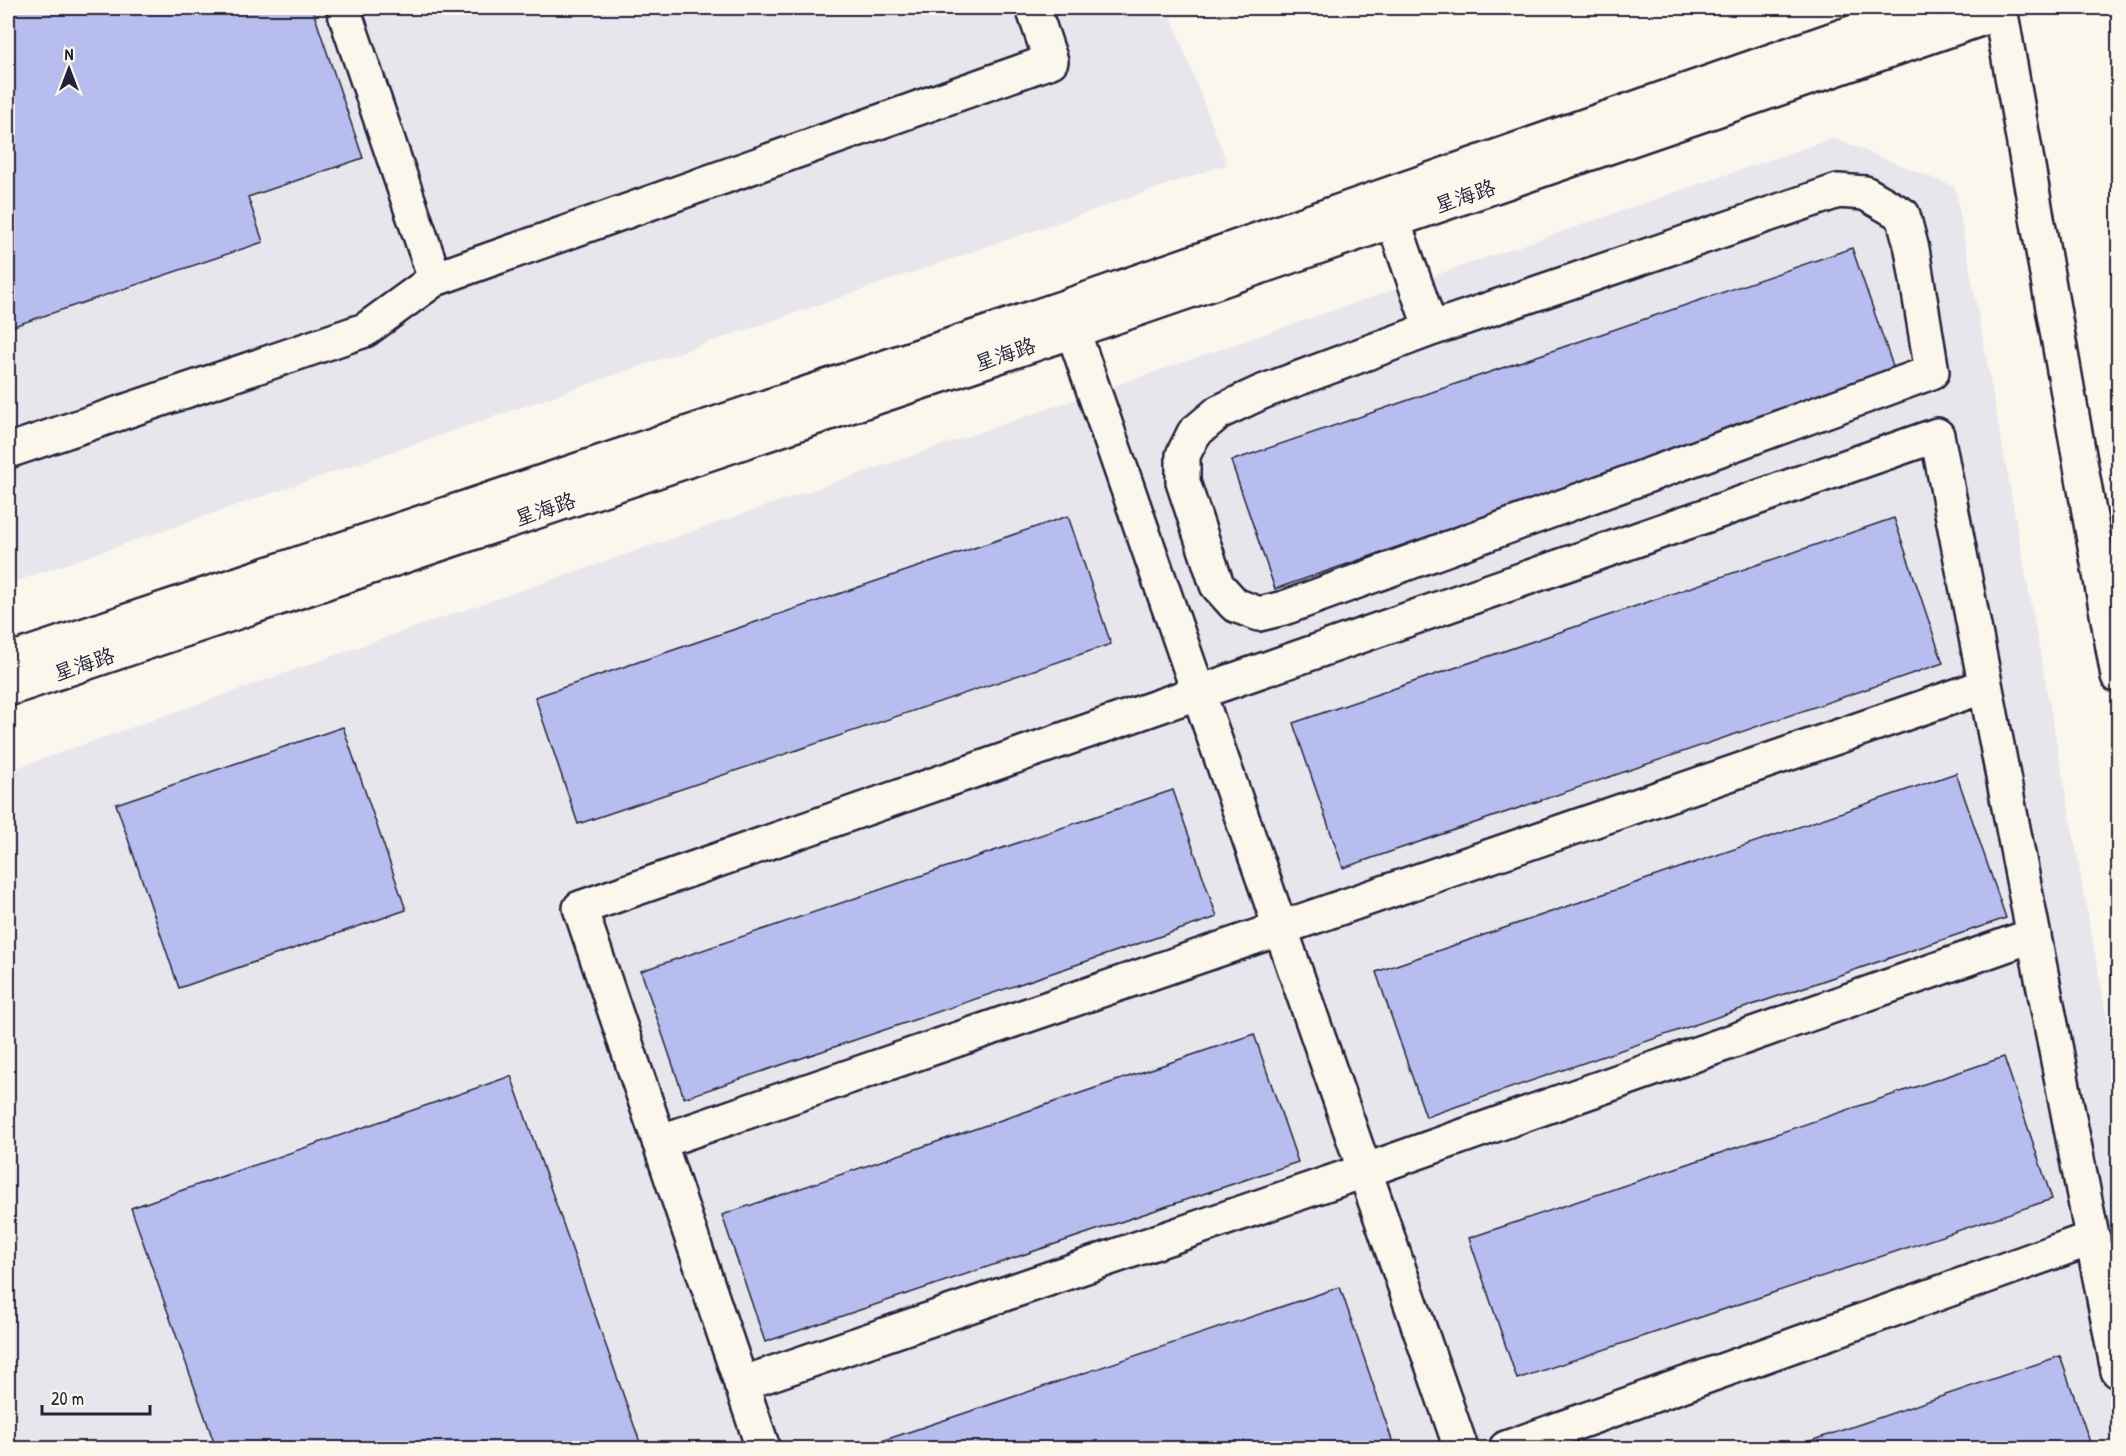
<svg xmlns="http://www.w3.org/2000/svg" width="2126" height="1456" viewBox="0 0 2126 1456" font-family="'Patrick Hand','LXGW WenKai TC',sans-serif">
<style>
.built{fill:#e7e6ed}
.building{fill:#b7bdee;stroke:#22223b;stroke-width:1.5}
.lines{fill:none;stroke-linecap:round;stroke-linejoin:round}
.minor-casing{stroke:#22223b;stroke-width:38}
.minor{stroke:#fbf7ec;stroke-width:33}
.labels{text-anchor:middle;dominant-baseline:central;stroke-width:5;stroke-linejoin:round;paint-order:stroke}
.street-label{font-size:21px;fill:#22223b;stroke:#fbf7ec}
</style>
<rect width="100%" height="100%" fill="#fbf7ec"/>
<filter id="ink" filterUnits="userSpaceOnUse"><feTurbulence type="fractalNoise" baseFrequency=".0167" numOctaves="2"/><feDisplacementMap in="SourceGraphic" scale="12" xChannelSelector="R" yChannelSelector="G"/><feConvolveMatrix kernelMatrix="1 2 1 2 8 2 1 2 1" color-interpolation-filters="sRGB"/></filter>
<g filter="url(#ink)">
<path class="built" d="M8,8h1160l59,156 -1219,420z
M1833,138l122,49 163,892v369h-2110v-677l416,-147z"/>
<path class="building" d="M8,8h304l51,150 -115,39 15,45 -255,86z
M1852,248l44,127 -621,214 -44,-128z
M1068,516l43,128 -533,180 -43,-127z
M1894,518l49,145 -600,205 -50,-145z
M343,727l63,183 -227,78 -63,-184z
M1956,773l50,145 -580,199 -50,-145z
M1173,790l44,127 -533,181 -43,-127z
M1254,1034l44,128 -533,180 -43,-127z
M2004,1057l48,142 -535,180 -48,-141z
M511,1076l131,372h-426l-85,-240z
M1340,1287l54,159 -7,2h-526z
M2060,1356l32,92h-302z"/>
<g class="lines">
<g class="minor-casing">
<path id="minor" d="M343,8l92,271
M2000,8l118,668
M1386,200l45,129 407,-138 27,2 38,22 9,34 20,123 -648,236 -25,6 -24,-9 -18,-20 -34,-103v-27l11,-22 25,-21 43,-20 169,-63
M1066,311l395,1137
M8,451l357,-121 70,-51 616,-218 -18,-53
M8,661l1057,-354 858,-299
M8,689l1065,-358 928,-319
M659,1142l1326,-456
M741,1384l623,-213 670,-236
M763,1448l-183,-540 1357,-473 181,936
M1506,1448l587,-210"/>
</g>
<use href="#minor" class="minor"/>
</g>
</g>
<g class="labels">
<g class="street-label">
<text transform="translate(1465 196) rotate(-19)">星海路</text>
<text transform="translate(1005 354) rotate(-19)">星海路</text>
<text transform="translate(545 509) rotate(-19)">星海路</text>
<text transform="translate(84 664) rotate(-19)">星海路</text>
</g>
</g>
<rect width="2126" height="1456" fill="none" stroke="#fbf7ec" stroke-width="30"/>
<rect x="15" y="15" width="2096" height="1426" fill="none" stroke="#22223b" stroke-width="2" filter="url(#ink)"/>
<g transform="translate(69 69)" stroke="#fbf7ec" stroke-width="4.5" paint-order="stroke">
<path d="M0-4.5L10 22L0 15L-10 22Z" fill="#22223b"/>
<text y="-9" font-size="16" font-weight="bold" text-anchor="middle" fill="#22223b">N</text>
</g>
<path d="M42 1405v9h108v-9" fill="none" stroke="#22223b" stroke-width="3"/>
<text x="51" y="1405" font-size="18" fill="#22223b" stroke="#fbf7ec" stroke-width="4.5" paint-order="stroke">20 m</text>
</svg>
